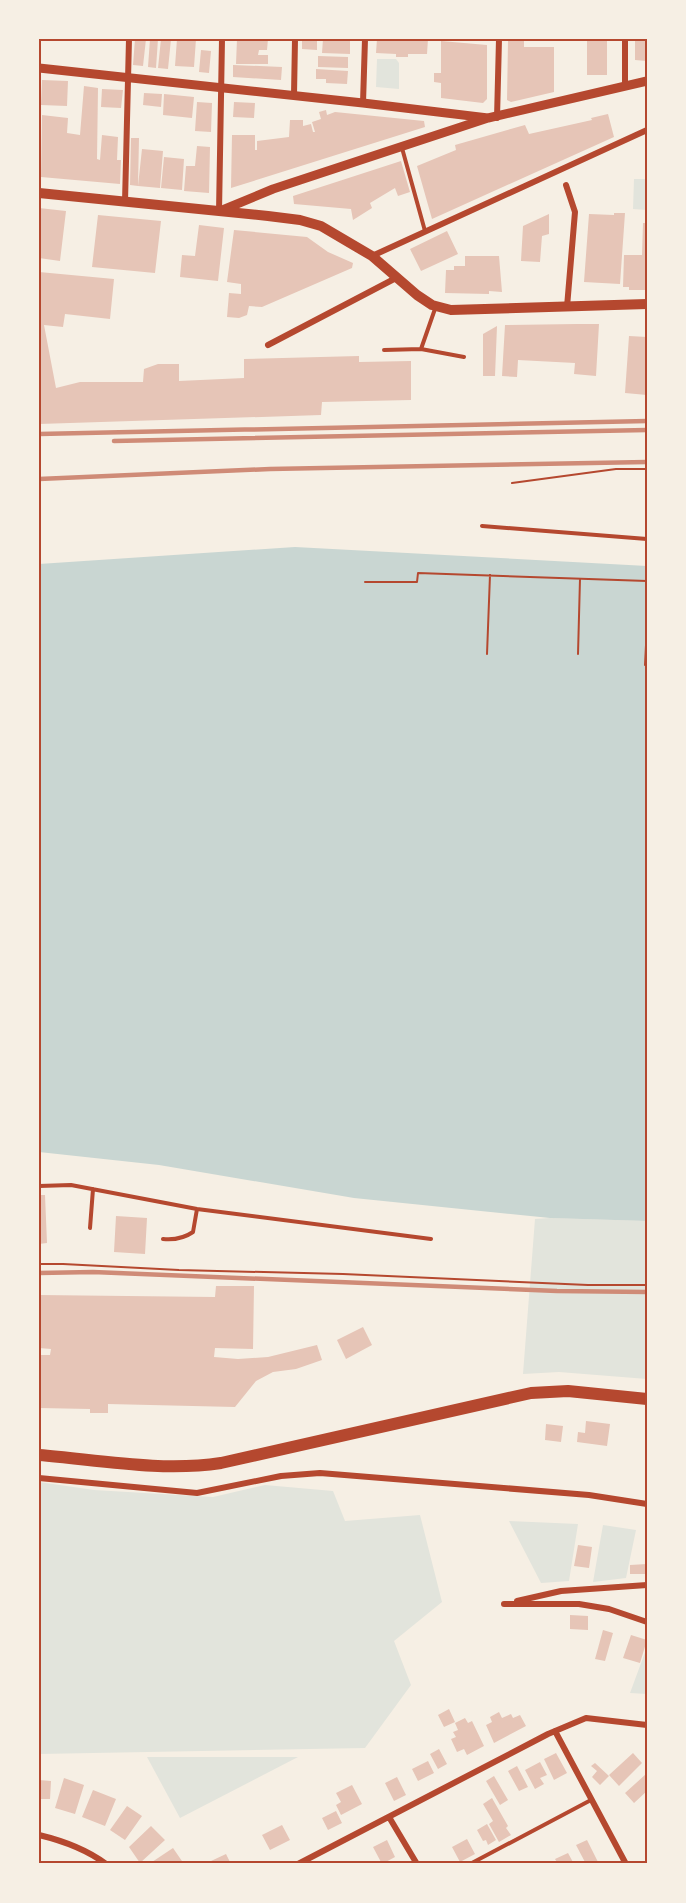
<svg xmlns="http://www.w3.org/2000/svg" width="686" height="1903" viewBox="0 0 686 1903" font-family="'Titillium Web',sans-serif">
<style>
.green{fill:#e2e4dc}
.water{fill:#c9d6d2}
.building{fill:#e6c5b7}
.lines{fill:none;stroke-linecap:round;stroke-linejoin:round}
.path{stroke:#b5482f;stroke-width:2}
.service{stroke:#b5482f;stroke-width:4}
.minor{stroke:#b5482f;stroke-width:6}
.tertiary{stroke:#b5482f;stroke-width:9}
.secondary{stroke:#b5482f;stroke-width:10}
.trunk{stroke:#b5482f;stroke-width:12}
.rail{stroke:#cf8b77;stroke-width:4.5}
.neatline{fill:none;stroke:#b5482f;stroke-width:2}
</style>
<rect width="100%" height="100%" fill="#f6efe4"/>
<path class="green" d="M377,59h19l3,4v26l-23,-2z
M634,179h13v31l-14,-1z
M550,1218l97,3v158l-88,-7 -36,2 12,-155z
M39,1482l55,8 119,7 52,-12 68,6 12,30 75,-6 22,87 -48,39 17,44 -46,63 -326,6z
M509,1521l69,3 -9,57 -28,2z
M603,1525l33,5 -10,48 -33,4z
M647,1647v47l-17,-1z
M147,1757h151l-118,61z"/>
<path class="water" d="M295,547l352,19v655l-97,-3 -196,-20 -195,-33 -120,-13v-588z"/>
<path class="building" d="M135,39h11l-3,27 -10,-1z
M150,39h8l-2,29 -8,-1z
M161,39h10l-3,30 -10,-1z
M177,39h19l-2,28 -19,-1z
M237,39h31l-1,11h-8l-1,5h10v9h-32z
M302,39h15v11l-15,-1z
M323,39h27v15l-28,-1z
M377,39h51l-1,15h-19v3h-12v-3l-20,-1z
M587,39h20v36h-20z
M441,41l46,4v54l-4,4 -42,-5v-15l-7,-1v-9h7z
M508,41h16v6h30v45l-43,10 -4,-2z
M635,41h12v20l-12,-1z
M201,50l10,1 -2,22 -10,-1z
M318,56l30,1v11l-30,-1z
M233,65l49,2 -1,13 -48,-3z
M316,69l32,2 -1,13 -21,-1v-4h-10z
M42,80l26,1 -1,25 -26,-1z
M84,86l14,2 -1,71 3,1 2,-25 16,2 -1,23h4l-1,24 -79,-7 1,-62 26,3 -1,15 13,2z
M102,89l21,1 -2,18 -20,-1z
M144,93l18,1 -1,13 -18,-2z
M164,94l30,3 -2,21 -29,-3z
M197,102l15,1 -1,29 -16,-1z
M234,102l21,1 -1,15 -21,-1z
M326,110l1,5 8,-3 89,9 1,6 -194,61 1,-53h23v15h2v-9l32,-4 1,-17h13v6l8,-2 2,8h2l-3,-10 9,-3 -2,-7z
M608,114l6,23 -182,82 -15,-53 39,-16 -1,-5 70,-20 4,9 63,-14 -1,-2z
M131,138h8l-1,48 -8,-1z
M197,146l13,1 -1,46 -25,-2 2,-25h9z
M142,149l21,2 -3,37 -22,-2z
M164,157l20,2 -2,31 -21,-2z
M401,161l9,31 -12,4 -3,-8 -25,15 2,5 -19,12 -2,-11 -57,-5 -1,-8z
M39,208l27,3 -6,50 -21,-3z
M614,213h11l-5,71 -36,-2 5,-68 25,1z
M549,214v20l-7,2 -2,26 -19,-1 2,-35z
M98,215l63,6 -6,52 -63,-6z
M643,223h4v67h-18v-3h-6l1,-32h18z
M199,225l25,3 -6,53 -38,-4 2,-22 13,1z
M234,230l73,7 21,15 25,11 -1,5 -90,39 -13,-1 -2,9 -8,3 -12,-1 2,-24 12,1v-10l-14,-2z
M447,231l11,23 -37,17 -11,-22z
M465,256h34l3,36 -13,-1v3l-44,-1 1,-23h8v-4h11z
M39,272l75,7 -4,40 -45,-5 -2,13 -19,-2 12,63 24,-6h63l1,-13 14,-5h21v17l65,-3v-19l115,-3v6l52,-1v39l-89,2 -1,13 -282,9z
M577,324h22l-3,52 -22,-2 1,-11 -57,-3 -1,17 -15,-1 3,-51z
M497,326l-2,50h-12v-42z
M629,336l18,1v58l-22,-2z
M39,1195h6l2,48 -8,1z
M116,1216l31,2 -2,36 -31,-2z
M216,1286h38l-1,63 -38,-1 -1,9 24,2 30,-2 49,-12 5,15 -26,9 -23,3 -17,9 -21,26 -127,-3v9h-18v-4l-51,-1v-53h11l1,-6 -12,-1v-53l176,2z
M363,1327l9,18 -26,14 -9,-19z
M586,1421l24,3 -3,22 -30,-4 1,-10 7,1z
M546,1424l17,2 -2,16 -16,-2z
M578,1545l14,2 -3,21 -15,-2z
M647,1564v10h-17v-9z
M570,1615l18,1v14l-18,-1z
M603,1630l10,3 -8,28 -10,-2z
M631,1635l16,5 -7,23 -17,-5z
M449,1709l6,13 -11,5 -6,-12z
M499,1712l3,6 9,-4 2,4 7,-3 6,11 -32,17 -8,-18 6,-3 -2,-5z
M465,1718l3,5 4,-2 12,25 -17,9 -3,-6 -7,3 -6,-13 5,-2 -3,-5 5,-2 -3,-7z
M439,1749l8,15 -9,5 -8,-15z
M556,1753l11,20 -13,7 -10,-21z
M633,1753l9,10 -23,23 -10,-11z
M428,1761l6,12 -16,8 -6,-12z
M540,1762l7,13 -7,3 4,6 -9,5 -10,-19z
M595,1763l14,13 -9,9 -8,-8 5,-6 -6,-5z
M517,1766l11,21 -9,4 -11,-20z
M646,1774l1,17 -13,12 -9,-10z
M494,1776l14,24 -8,5 -14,-24z
M397,1777l9,18 -12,6 -9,-18z
M64,1778l20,7 -9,29 -20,-6z
M39,1780l12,1 -1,18h-9v8h-2z
M352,1785l10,19 -21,11 -5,-10 5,-3 -5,-9z
M93,1790l23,9 -11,27 -23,-9z
M492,1798l16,28 -2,2 5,7 -12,7 -10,-18 4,-3 -10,-17z
M127,1806l15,10 -17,24 -15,-10z
M336,1811l6,12 -14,7 -6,-12z
M487,1824l9,16 -8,5 -2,-5 -3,1 -6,-11z
M282,1825l8,15 -20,10 -8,-15z
M151,1826l14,14 -25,23 -11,-16z
M467,1839l8,15 -15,8 -8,-15z
M387,1840l8,17 -13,7 -9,-17z
M587,1840l12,24h-13l-10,-19z
M173,1848l11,16h-35z
M568,1853l6,11h-16l-3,-5z
M226,1854l5,10h-18l-2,-3z"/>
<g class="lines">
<path class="path" d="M512,483l104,-14h31
M365,582h52l1,-9 229,8
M487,654l3,-79
M578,654l2,-75
M645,665l2,-40
M39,1264h24l116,6 164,4 245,11h59"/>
<path class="service" d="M402,148l23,83
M421,349l43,8
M384,350l37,-1 15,-43
M482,526l165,13
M39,1186l32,-1 126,24 234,30
M90,1228l3,-39
M163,1239c11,1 20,0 30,-7l4,-23
M470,1864l121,-64"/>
<path class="minor" d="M625,87v-48
M294,95l1,-56
M363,103l2,-64
M497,118l2,-79
M566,185l9,27 -8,95
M125,202l4,-163
M219,212l3,-173
M372,256l275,-126
M268,345l128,-67
M39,1478l158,15 84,-17 39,-3 269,22 58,9
M517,1601l44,-10 86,-6
M504,1604h75l30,5 38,13
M555,1731l71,133
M389,1817l28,47
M39,1835c25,6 47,14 67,29
M298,1864l250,-130 38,-16 61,7"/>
<path class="tertiary" d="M39,68l324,35 125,15
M220,211l53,-22 215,-71 159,-37"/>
<path class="secondary" d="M39,193l229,23 32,4 21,6 51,30 45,39 15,10 19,5 196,-6"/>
<path class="trunk" d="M39,1455c60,5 122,17 182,8l310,-70 37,-2 79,8"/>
<path class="rail" d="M39,434l608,-13
M114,441l533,-11
M39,479l231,-10 377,-7
M39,1273l54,-1 464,19 90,1"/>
</g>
<rect width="686" height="1903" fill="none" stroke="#f6efe4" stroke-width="81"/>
<rect x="40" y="40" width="606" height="1822" class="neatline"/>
</svg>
